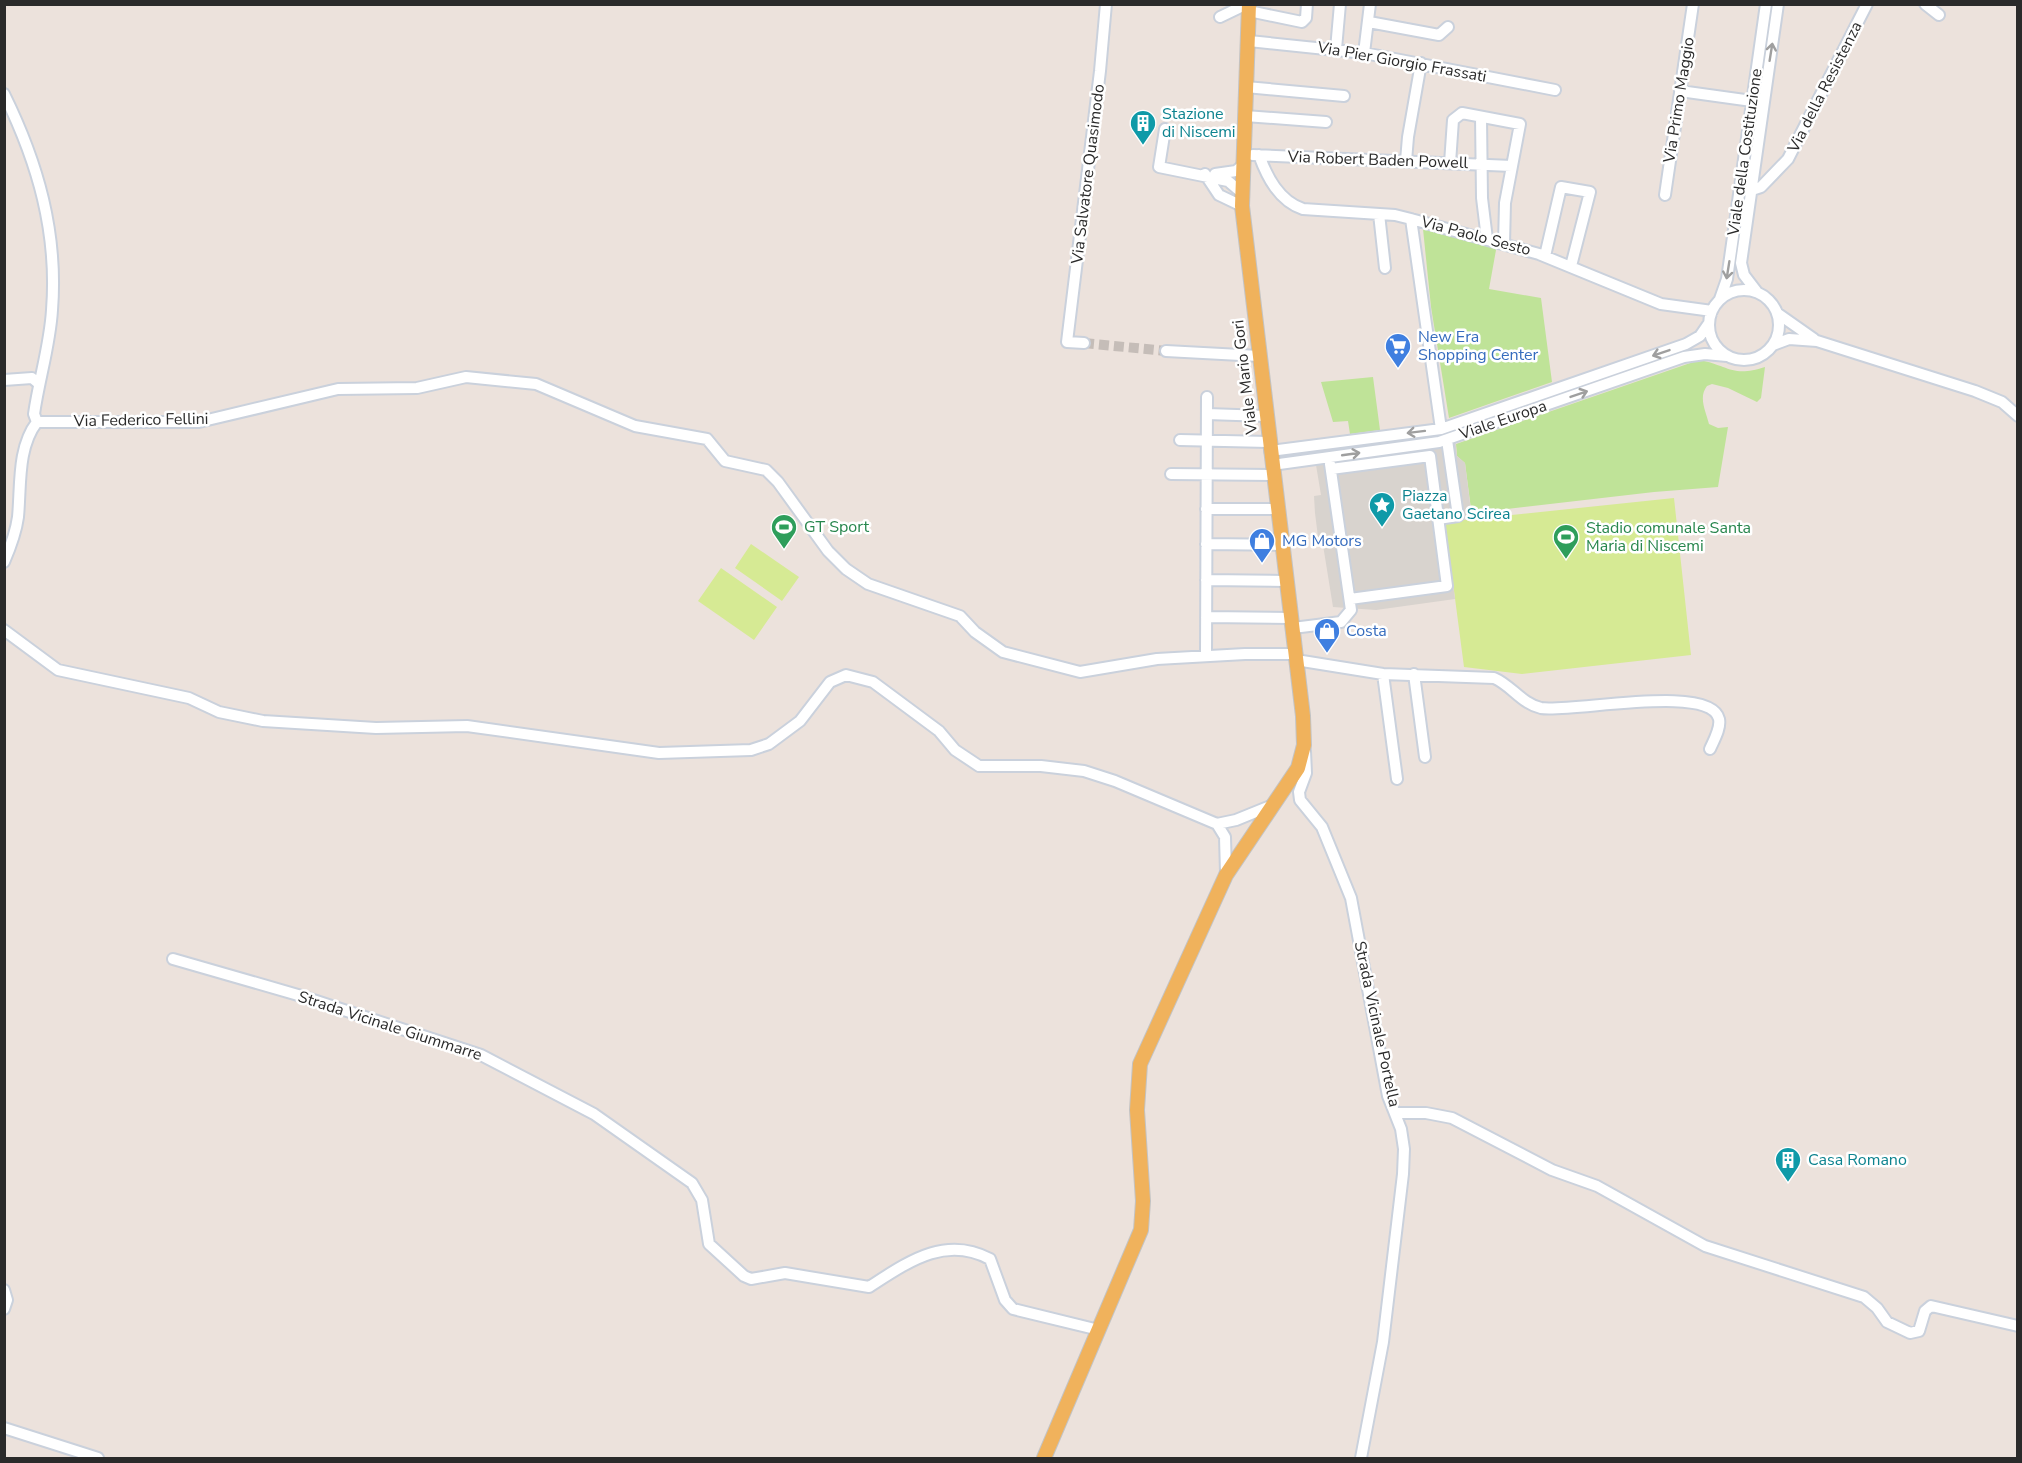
<svg xmlns="http://www.w3.org/2000/svg" width="2022" height="1463" viewBox="0 0 2022 1463" font-family="'Nunito Sans',sans-serif">
<style>
.green{fill:#bfe398}
.pitch{fill:#d6ea94}
.plaza{fill:#d8d3ce}
.lines{fill:none;stroke-linecap:round;stroke-linejoin:round}
.minor-tunnel{stroke:#c5bdb8;stroke-width:10;stroke-dasharray:10 5;stroke-linecap:butt}
.minor-casing{stroke:#cad1dc;stroke-width:14}
.major-casing{stroke:#c3c3c3;stroke-width:16}
.minor{stroke:#fff;stroke-width:10}
.major{stroke:#f0b25c;stroke-width:14}
.oneway{stroke:#9f9f9f}
.labels{text-anchor:middle;dominant-baseline:central;stroke-width:5;stroke-linejoin:round;paint-order:stroke}
.street-label{font-size:16px;fill:#2a2a2a;stroke:#fff}
.culture-label{font-size:16px;fill:#0d838f;stroke:#fff;text-anchor:start}
.shop-label{font-size:16px;fill:#366cbe;stroke:#fff;text-anchor:start}
.leisure-label{font-size:16px;fill:#27864d;stroke:#fff;text-anchor:start}
</style>
<rect width="100%" height="100%" fill="#ece2dc"/>
<path class="green" d="M1423,229l69,17 4,4 -7,39 52,9 11,84 -103,36 -18,-111z
M1699,360c29,5 33,18 66,7l-4,31 -4,4 -29,-14 -16,-4 -5,2c-9,11 -1,26 2,38l9,4 10,-1 -10,60 -64,5 -173,20 -10,-3 -6,-46 -8,-7 -1,-12z
M1373,377l7,53 -30,4 -2,-13 -15,1 -12,-40z"/>
<path class="pitch" d="M1674,498l17,157 -169,19 -58,-7 -19,-145z
M751,544l48,33 -17,24 -47,-33z
M721,568l56,39 -23,33 -56,-39z"/>
<path class="plaza" d="M1455,437l2,19 8,7 7,56 -27,3 10,77 -79,11 -43,-3 -10,-62h-4l-4,-32 -1,-17 7,-1 -6,-36z"/>
<g class="lines">
<path class="minor-tunnel" d="M1084,343l82,8"/>
<g class="minor-casing">
<path id="minor" d="M1925,4l14,11
M1249,11l53,11 4,-4 1,-14
M1220,17l27,-13
M1369,22l70,13 9,-8
M1249,41l115,12 191,37
M1336,49l4,-45
M1364,53l6,-49
M1246,87l98,9
M1680,91l72,10
M4,94c34,69 54,139 48,216 -2,35 -13,69 -18,104l3,8
M1245,116l81,6
M1481,117l1,81 5,41
M1165,129l-6,38 69,14 14,12
M1253,155l259,11
M1259,155c8,22 20,46 44,54l92,6 16,4 128,35 122,50 51,7
M1406,161l2,-24 13,-74
M1450,163l3,-43 9,-7 58,11 -15,79 -1,41
M1205,174l14,21 23,11
M1215,174l21,-3 8,-7
M1752,190l9,-3 27,-28 79,-155
M1665,195l28,-191
M1379,214l6,54
M1411,219l30,210
M1545,256l16,-69 29,5 -19,74
M1709 325a35 35 0 1 1 70 0a35 35 0 1 1-70 0Z
M1757,292l-13,-17 -3,-12 37,-259
M1720,299l7,-20 39,-275
M1777,313l37,26
M1084,343l-17,-1 33,-271 6,-67
M1773,345l16,-6 28,2 158,50 27,11 16,14
M1166,351l93,5
M4,380l28,-2 6,5
M1207,414l59,2
M37,422h162l139,-33 79,-1 49,-11 70,7 99,42 72,13 18,22 41,9 12,12 50,69 18,18 22,15 92,32 15,16 28,20 77,20 77,-13 88,-5h51
M1180,440l89,2
M1270,451l171,-22 245,-85 14,-8 9,-13
M1272,465l167,-23 245,-85 21,-3 22,2
M1331,469l99,-13 17,130 -97,13
M1171,474l102,1
M1206,509h72
M1438,519l20,-3 -11,-76
M1206,544l76,1
M4,562c6,-14 12,-30 14,-45 3,-31 -1,-69 19,-95
M1206,580l81,1
M1206,617l85,1
M1293,628l48,-6 10,-12 -21,-146
M4,630l54,40 131,28 30,14 44,9 113,7 91,-2 192,27 92,-3 18,-6 31,-23 30,-39 16,-7 27,7 66,49 16,19 24,16h62l43,5 31,10 102,43 8,13 1,36
M1206,655l1,-258
M1296,660l87,14 111,4c17,7 28,26 47,30 30,5 170,-25 178,11 2,9 -5,21 -9,30
M1383,674l14,105
M1414,674l11,83
M1305,751l1,22 -7,19 1,8 22,27 29,71 37,198 13,33 3,20 -1,25 -20,168 -22,116
M1217,824l19,-4 37,-15
M173,959l125,36 183,60 113,59 98,69 10,17 7,44 35,32 7,3 34,-6 84,14c39,-25 76,-52 121,-28l15,41 8,9 86,21
M1395,1113h31l26,5 100,52 45,16 108,60 159,51 13,11 10,14 23,11 9,-2 6,-20 6,-5 87,20
M4,1290l3,10 -3,9
M4,1428l94,30"/>
</g>
<g class="major-casing">
<path id="major" d="M1044,1458l97,-228 2,-29 -6,-91 3,-46 86,-189 72,-107 6,-23 -1,-29 -61,-510 7,-202"/>
</g>
<use href="#minor" class="minor"/>
<use href="#major" class="major"/>
</g>
<defs><path id="oneway-shaft" d="M-6 0H5M1.5-3L5.5 0L1.5 3" fill="none" stroke-width="1.6" stroke-linecap="round" stroke-linejoin="round" transform="scale(1.5)"/></defs>
<g class="oneway">
<use href="#oneway-shaft" transform="translate(1771 52) rotate(-81)"/>
<use href="#oneway-shaft" transform="translate(1728 270) rotate(99)"/>
<use href="#oneway-shaft" transform="translate(1661 353) rotate(161)"/>
<use href="#oneway-shaft" transform="translate(1579 394) rotate(-19)"/>
<use href="#oneway-shaft" transform="translate(1416 432) rotate(173)"/>
<use href="#oneway-shaft" transform="translate(1351 454) rotate(-8)"/>
</g>
<defs>
<g id="building-pin" transform="scale(1.35)"><path d="M0 17L-7.5 6A9.5 9.5 0 1 1 7.5 6Z" fill="#0f9aa8" stroke="#fff"/><path d="M-4-6H4V6H1V3H-1V6H-4ZM-2.5-4.3h1.7v1.8h-1.7ZM.8-4.3h1.7v1.8H.8ZM-2.5-1h1.7V.8h-1.7ZM.8-1h1.7V.8H.8Z" fill="#fff"/></g>
<g id="supermarket-pin" transform="scale(1.35)"><path d="M0 17L-7.5 6A9.5 9.5 0 1 1 7.5 6Z" fill="#3f7fe0" stroke="#fff"/><path d="M-6-5.5h2.5l.6 2H6L4.5 2H-2.5L-4.4-4H-6ZM-1.5 3.2a1.3 1.3 0 1 0 .1 0ZM3 3.2a1.3 1.3 0 1 0 .1 0Z" fill="#fff"/></g>
<g id="sight-pin" transform="scale(1.35)"><path d="M0 17L-7.5 6A9.5 9.5 0 1 1 7.5 6Z" fill="#0f9aa8" stroke="#fff"/><path d="M0-6L1.8-2.2L6-1.7L2.9 1.2L3.7 5.4L0 3.3L-3.7 5.4L-2.9 1.2L-6-1.7L-1.8-2.2Z" fill="#fff"/></g>
<g id="stadium-pin" transform="scale(1.35)"><path d="M0 17L-7.5 6A9.5 9.5 0 1 1 7.5 6Z" fill="#2e9e5b" stroke="#fff"/><path d="M0-5a6.5 5 0 1 0 0 10a6.5 5 0 1 0 0-10ZM-3.5-1.8h7v3.6h-7Z" fill="#fff"/></g>
<g id="shop-pin" transform="scale(1.35)"><path d="M0 17L-7.5 6A9.5 9.5 0 1 1 7.5 6Z" fill="#3f7fe0" stroke="#fff"/><path d="M-5-2.5h2.3a2.7 3.5 0 0 1 5.4 0H5L5.5 6h-11ZM-1.5-2.5h3a1.5 2.3 0 0 0-3 0Z" fill="#fff"/></g>
</defs>
<g fill-rule="evenodd">
<use href="#building-pin" x="1143" y="123"/>
<use href="#supermarket-pin" x="1398" y="346"/>
<use href="#sight-pin" x="1382" y="505"/>
<use href="#stadium-pin" x="784" y="527"/>
<use href="#stadium-pin" x="1566" y="537"/>
<use href="#shop-pin" x="1262" y="541"/>
<use href="#shop-pin" x="1327" y="631"/>
<use href="#building-pin" x="1788" y="1160"/>
</g>
<g class="labels">
<g class="street-label">
<text transform="translate(1402 62) rotate(10)">Via Pier Giorgio Frassati</text>
<text transform="translate(1825 87) rotate(-63)">Via della Resistenza</text>
<text transform="translate(1679 100) rotate(-81)">Via Primo Maggio</text>
<text transform="translate(1745 152) rotate(-82)">Viale della Costituzione</text>
<text transform="translate(1378 160) rotate(2)">Via Robert Baden Powell</text>
<text transform="translate(1088 174) rotate(-83)">Via Salvatore Quasimodo</text>
<text transform="translate(1476 236) rotate(15)">Via Paolo Sesto</text>
<text transform="translate(1245 377) rotate(-97)">Viale Mario Gori</text>
<text transform="translate(141 420) rotate(-1)">Via Federico Fellini</text>
<text transform="translate(1503 420) rotate(-19)">Viale Europa</text>
<text transform="translate(1377 1024) rotate(78)">Strada Vicinale Portella</text>
<text transform="translate(390 1026) rotate(18)">Strada Vicinale Giummarre</text>
</g>
<g class="culture-label">
<text x="1162" y="114">Stazione<tspan x="1162" dy="18">di Niscemi</tspan></text>
<text x="1402" y="496">Piazza<tspan x="1402" dy="18">Gaetano Scirea</tspan></text>
<text x="1808" y="1160">Casa Romano</text>
</g>
<g class="shop-label">
<text x="1418" y="337">New Era<tspan x="1418" dy="18">Shopping Center</tspan></text>
<text x="1282" y="541">MG Motors</text>
<text x="1346" y="631">Costa</text>
</g>
<g class="leisure-label">
<text x="804" y="527">GT Sport</text>
<text x="1586" y="528">Stadio comunale Santa<tspan x="1586" dy="18">Maria di Niscemi</tspan></text>
</g>
</g>
<rect width="2022" height="1463" fill="none" stroke="#2a2a2a" stroke-width="12"/>
</svg>
